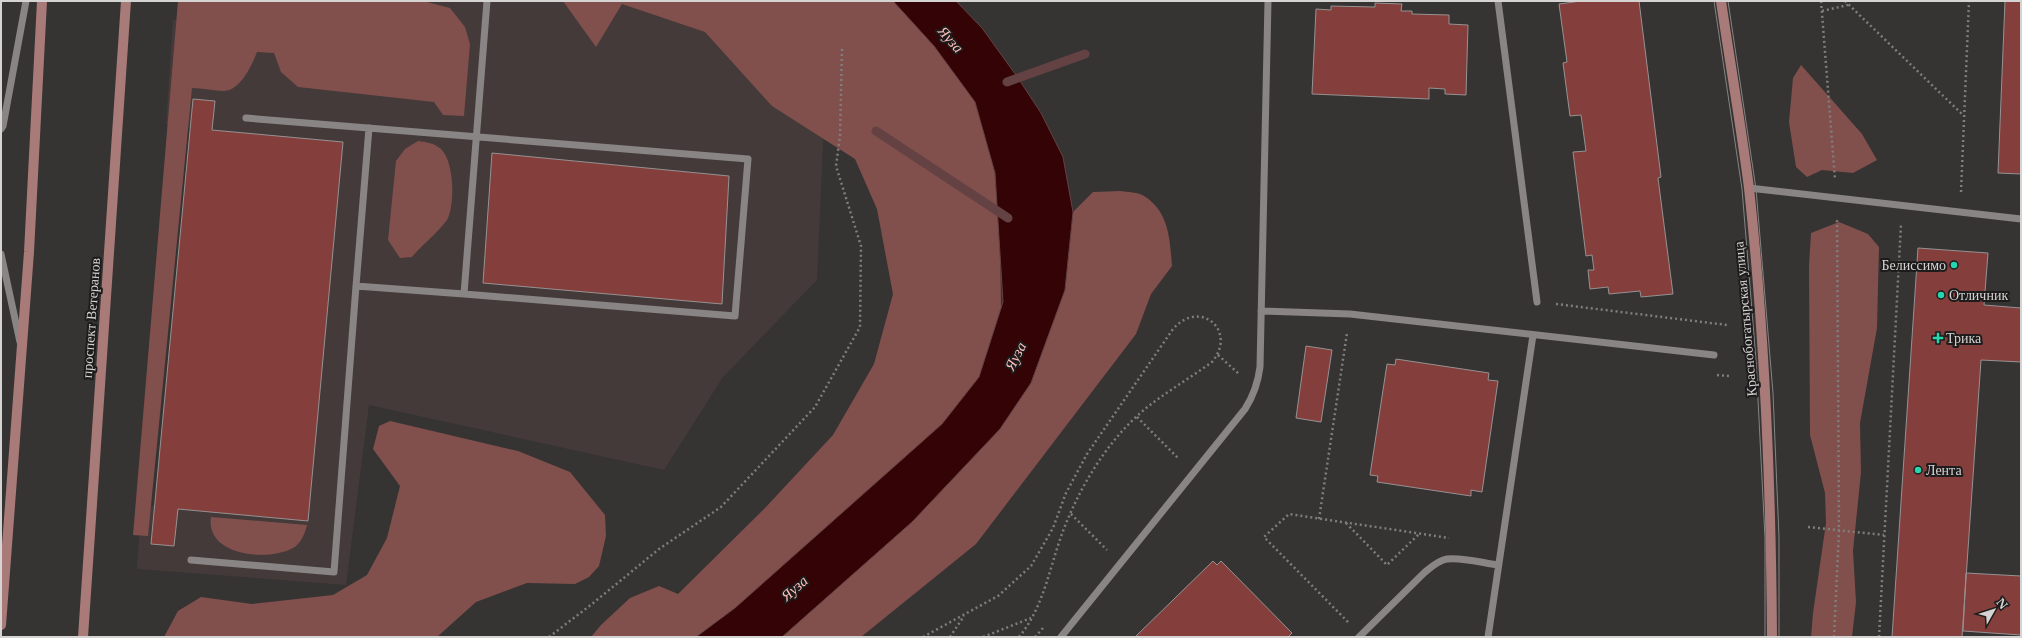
<svg xmlns="http://www.w3.org/2000/svg" width="2022" height="638" viewBox="0 0 2022 638" font-family="'Libre Baskerville',serif">
<style>
.built{fill:#443a39}
.green{fill:#81504d}
.water{fill:#330306;stroke:#644244}
.lines{fill:none;stroke-linecap:round;stroke-linejoin:round}
.stream{stroke:#644244;stroke-width:9}
.building{fill:#843f3d;stroke:#969292}
.path{stroke:#807d7d;stroke-width:2.5;stroke-dasharray:2 3;stroke-linecap:butt}
.minor{stroke:#888584;stroke-width:7}
.major{stroke:#a87b79;stroke-width:10}
.tram{stroke:#868483;stroke-width:1}
.poi-dot{fill:#24d5ae;stroke:#1d1b1b;stroke-width:1.5}
.labels{text-anchor:middle;dominant-baseline:central;stroke-width:4;stroke-linejoin:round;paint-order:stroke}
.poi-label{font-size:14px;fill:#d5d4d3;stroke:#1d1b1b;text-anchor:start}
.street-label{font-size:14px;fill:#d5d4d3;stroke:#1d1b1b}
.water-label{font-size:15px;font-style:italic;fill:#ffbeba;stroke:#1d1b1b}
</style>
<rect width="100%" height="100%" fill="#363333"/>
<path class="built" d="M411,1h348l68,53 -10,226 -94,97 -59,93 -295,-65 -23,180 -209,-16 4,-61 14,-3 35,-377 -24,-4 7,-104 232,24z"/>
<path class="green" d="M178,1h245l27,7 15,19 5,17 -6,72 -21,-1 -9,-13 -136,-15 -17,-15 -7,-19 -17,-1c-5,13 -16,38 -33,39 -10,0 -21,-3 -32,-3l-44,448 -15,-1z
M563,1h330l41,45 41,55 20,72 5,71 1,64 -22,69 -37,47 -207,184 -39,29h-105l10,-12 29,-27 29,-12 19,8 87,-86 68,-73 41,-71 19,-70 -16,-85 -22,-50 -83,-53 -67,-74 -83,-28 -26,43z
M1801,65l61,69 15,26 -24,13 -31,-3 -15,7 -11,-10 -7,-45 4,-44z
M418,141c8,1 16,2 23,8 13,12 14,53 7,69 -5,10 -28,29 -36,39l-12,1 -12,-18 8,-79 9,-12z
M1120,191c7,1 19,1 24,5 25,15 26,44 28,70l-21,28 -15,40 -160,210 -115,93h-79l130,-115 88,-93 65,-139 8,-78 20,-20z
M1839,222l29,12 11,13 -2,81 -17,95 1,49 -8,79 3,51 -4,35h-41l2,-24 13,-90 -1,-30 -15,-58 -1,-169 2,-33z
M390,421l128,30 52,21 35,43 1,21 -7,30 -10,11 -14,7 -48,-1 -51,19 -39,35h-273l14,-26 23,-14 51,7 81,-9 34,-20 20,-37 13,-52 -27,-37 6,-23z
M211,517l96,8c-2,8 -6,19 -14,23 -25,14 -88,8 -82,-31z"/>
<path class="water" d="M893,1h63l26,27 36,50 23,35 22,44 10,55 -8,78 -34,93 -31,46 -88,93 -130,115h-86l39,-29 207,-184 37,-47 24,-75 -8,-129 -20,-71 -41,-56z"/>
<g class="lines">
<path class="stream" d="M1007,82l78,-28
M876,131l132,87"/>
</g>
<path class="building" d="M1581,1h58l22,176 -3,1 15,116 -32,3 -1,-6 -31,3 -1,-7 -18,2 -2,-19h6l-2,-15 -6,1 -13,-104 13,-1 -5,-36 -11,1 -7,-53 4,-1 -8,-58z
M2005,1h16v173l-23,-1z
M1375,3l27,1 -1,7h11v3l37,1v9l19,1 -2,70 -21,-1v-5l-16,-1v11l-117,-5 4,-85 15,1v-4l44,1z
M193,99l22,2 -3,29 131,12 -35,379 -130,-12 -4,37 -23,-2z
M492,153l237,23 -7,128 -239,-21z
M1918,248l70,5 -4,52 37,3v54l-40,-2 -19,277h-70z
M1306,346l26,4 -11,72 -25,-4z
M1396,359l93,14 -1,7 10,1 -16,111 -11,-2v6l-94,-14 1,-6 -8,-1 17,-111 8,1z
M1213,561l4,4 4,-4 71,72 -4,4h-153z
M1966,573l55,3v59l-58,-4z"/>
<g class="lines">
<path class="path" d="M1821,1l14,178
M1845,1l119,115
M1822,11l26,-6
M1961,192l8,-191
M1556,304l171,21
M1218,355l21,19
M1717,375l12,1
M1137,417l42,42
M1071,514l36,36
M1319,519l28,-186
M1346,523l41,42 32,-31
M1808,527l76,8
M1348,622l-84,-85 25,-23 160,24
M549,637l43,-33 67,-55 62,-42 94,-100 45,-80 1,-81 -25,-80 4,-30 2,-89
M923,637l75,-41 33,-30 22,-38 13,-35 21,-39 86,-125c27,-31 65,2 39,33 -22,16 -46,30 -67,47 -36,30 -63,74 -80,117 -15,37 -20,80 -46,111
M950,637l14,-21
M983,637l48,-19
M1035,637l8,-9
M1834,637l5,-107 -2,-312
M1879,637l22,-413"/>
<path class="minor" d="M1498,1l39,301
M246,118l502,41 -13,157 -271,-22
M1,129l2,-3 23,-125
M1749,188l272,31
M1,254l19,88
M356,286l13,-158
M1261,311l89,3 364,41
M191,560l143,12 22,-286 108,8 23,-293
M1061,637l184,-228c9,-14 13,-26 15,-42l8,-366
M1359,637l66,-65c6,-5 14,-12 22,-13 16,-2 35,4 51,6
M1488,637l45,-302"/>
<path class="major" d="M1721,1c9,62 20,125 28,187 16,149 22,299 23,449
M1,625l28,-373 13,-251
M83,637l43,-636"/>
<path class="tram" d="M1714,1l28,188 14,171 9,178v99
M1728,1l28,188 17,204 6,144v100"/>
</g>
<g class="poi-dot">
<circle cx="1954" cy="265" r="4"/>
<circle cx="1941" cy="295" r="4"/>
<path d="M1936 332h4v4h4v4h-4v4h-4v-4h-4v-4h4z"/>
<circle cx="1918" cy="470" r="4"/>
</g>
<g class="labels">
<g class="poi-label">
<text x="1946" y="265" text-anchor="end">Белиссимо</text>
<text x="1949" y="295">Отличник</text>
<text x="1946" y="338">Трика</text>
<text x="1926" y="470">Лента</text>
</g>
<g class="street-label">
<text transform="translate(91 318) rotate(-86)">проспект Ветеранов</text>
<text transform="translate(1745 319) rotate(-95)">Краснобогатырская улица</text>
</g>
<g class="water-label">
<text transform="translate(951 39) rotate(49)">Яуза</text>
<text transform="translate(1015 356) rotate(-63)">Яуза</text>
<text transform="translate(794 588) rotate(-41)">Яуза</text>
</g>
</g>
<rect width="2022" height="638" fill="none" stroke="#d5d4d3" stroke-width="4"/>
<g transform="translate(1994 610) rotate(51)" stroke="#1d1b1b" stroke-width="3" paint-order="stroke">
<path d="M0-3L7 15L0 10L-7 15Z" fill="#d5d4d3"/>
<text y="-6" font-size="11" font-weight="bold" text-anchor="middle" fill="#d5d4d3">N</text>
</g>
</svg>
